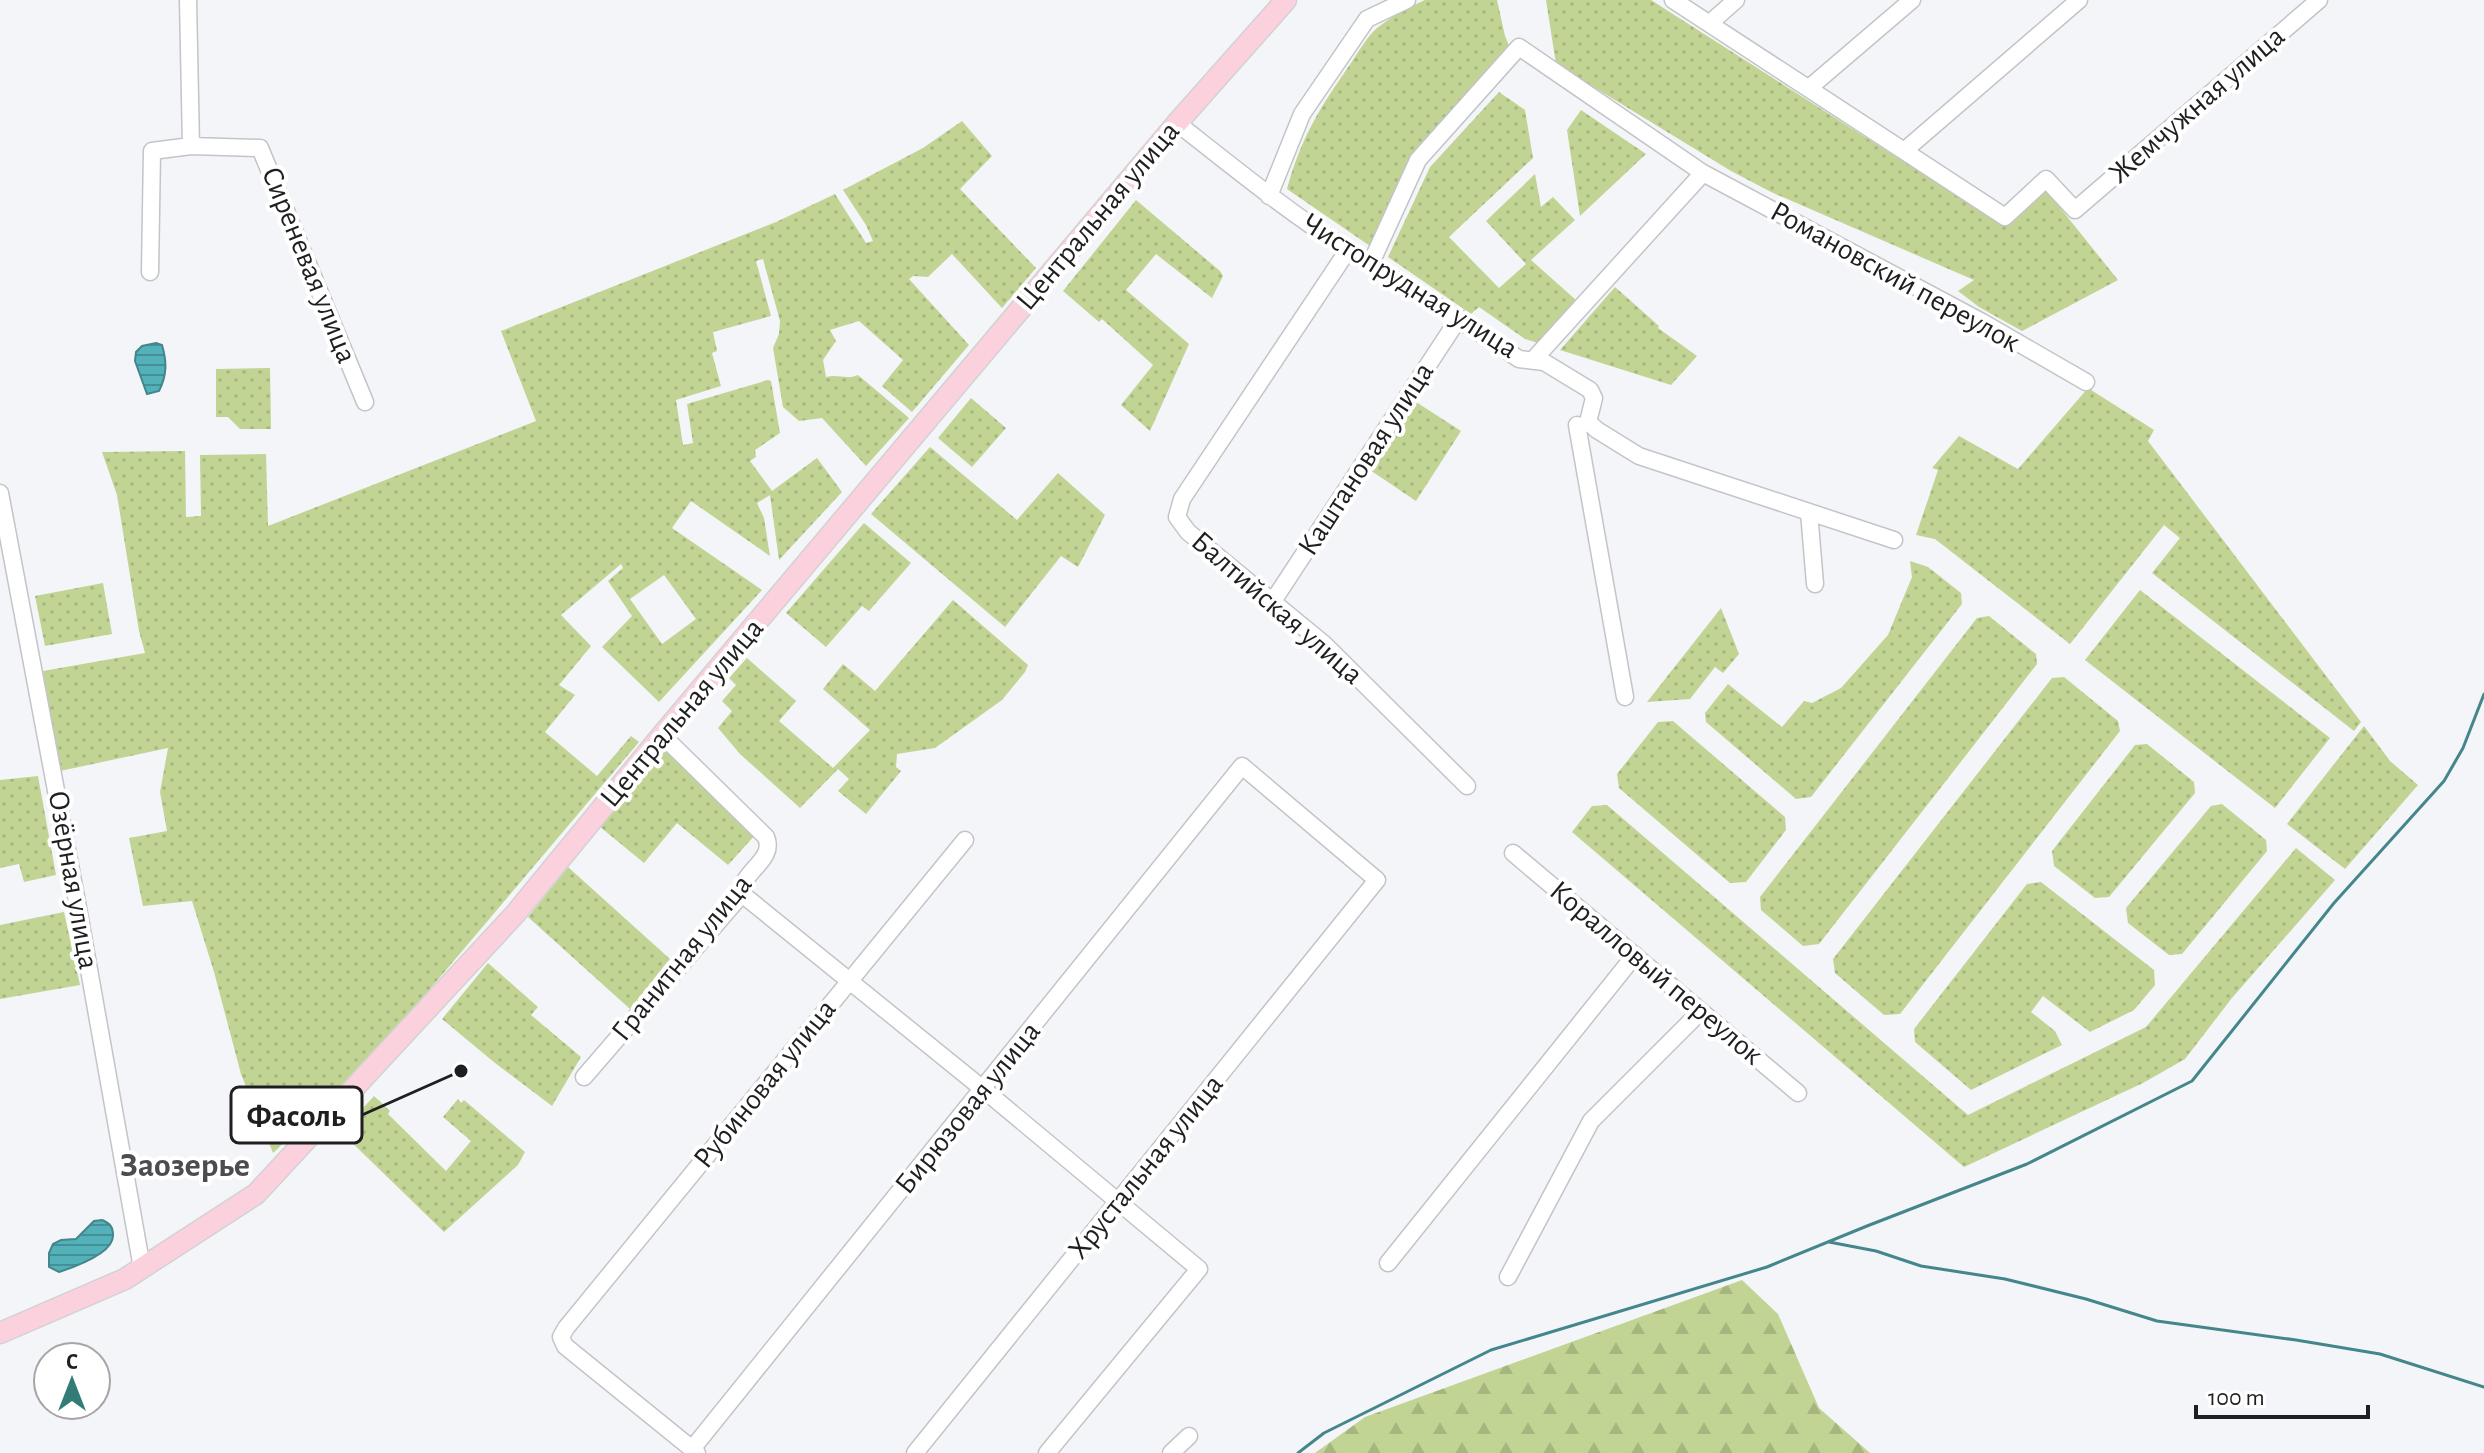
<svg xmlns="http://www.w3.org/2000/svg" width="2484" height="1453" viewBox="0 0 2484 1453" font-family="'Alegreya Sans',sans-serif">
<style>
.green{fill:url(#green-dots);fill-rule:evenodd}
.forest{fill:url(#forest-firs)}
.water{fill:url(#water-rules);stroke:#43868b;stroke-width:2}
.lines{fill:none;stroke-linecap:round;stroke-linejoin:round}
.stream{stroke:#43868b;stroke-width:3}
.minor-casing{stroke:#c3c4c8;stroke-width:19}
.major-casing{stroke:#d2d2d3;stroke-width:23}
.minor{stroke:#fff;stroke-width:16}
.major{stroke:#fbd1dd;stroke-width:20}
.labels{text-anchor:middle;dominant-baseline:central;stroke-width:8;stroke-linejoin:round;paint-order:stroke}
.street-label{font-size:30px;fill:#1f1f21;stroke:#fff}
.quarter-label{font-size:34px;font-weight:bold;fill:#4c4c4f;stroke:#fff}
.leader{fill:none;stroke:#1f1f21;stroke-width:3}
.callout-dot{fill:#1f1f21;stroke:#fff;stroke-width:3}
.callout{fill:#fff;stroke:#1f1f21;stroke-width:3}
.callout-label{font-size:32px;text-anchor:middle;font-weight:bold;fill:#1f1f21}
</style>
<defs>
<pattern id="green-dots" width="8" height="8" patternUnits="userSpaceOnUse" patternTransform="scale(2)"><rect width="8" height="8" fill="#c1d493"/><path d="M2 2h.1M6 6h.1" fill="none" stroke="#a5b67e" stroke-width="1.8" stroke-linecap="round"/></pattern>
<pattern id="forest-firs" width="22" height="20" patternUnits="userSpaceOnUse" patternTransform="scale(2)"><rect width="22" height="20" fill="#c1d493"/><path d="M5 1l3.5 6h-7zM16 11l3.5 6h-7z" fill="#a5b67e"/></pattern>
<pattern id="water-rules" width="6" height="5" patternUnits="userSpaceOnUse" patternTransform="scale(2)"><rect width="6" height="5" fill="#53b2b9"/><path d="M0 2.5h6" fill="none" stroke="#449096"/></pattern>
</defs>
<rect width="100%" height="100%" fill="#f4f5f9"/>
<path class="green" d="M1425,0h72l8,36 6,14 -104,116 -37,80 -83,-57c14,-52 34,-83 64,-126 8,-12 16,-26 26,-35 14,-11 32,-21 48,-28z
M1546,0h105l353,226 41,-37 73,91 -96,51 -43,-24 -21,-16 16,-11 -203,-88 -40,-21 -175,-107z
M1499,92l26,18 8,48 -84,79 50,51 27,-24 -40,-43 49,-47 6,33 12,-10 22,23 -44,40 45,40 -38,43 -13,-4 -46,-32 -8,7 -83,-57 42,-90z
M1581,110l65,44 -66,62 -13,-86z
M962,121l30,35 -32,33 76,79 -34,40 -50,-54 -24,23 -15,-1 -4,3 60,66 -57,67 -30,-26 21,-26 -44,-39 -29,9 6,11 -13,19 3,17c12,-3 21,3 32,-2l51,43 -43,48 -44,-48 -23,3 -16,-14 -10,-59 6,-14 1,-13 -17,-62 -7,2 15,55 -58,16 4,19 -5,2 9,33 -45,14 7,45 10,-2 -6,-39 81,-24 3,1 9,52 -25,17 1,7 -6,4 22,30 45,-33 25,34 -63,68 -9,-65 -13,8 7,15 6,38 -79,-55 -19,27 90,62 -103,112 -57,-55 30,-31 -24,-35 15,-13 -2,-4 -60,51 30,31 -32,39 16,10 -30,37 52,44 34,-40 8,6 -231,273 -67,74 -68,64 -32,-79 -27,-102 -22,-71 -49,5 -14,-68 38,-7 -7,-39 8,-44 -108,23 -17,-100 102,-18 -6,-22 -22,-136 -15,-43 83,-1 1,66 15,-1 -1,-61 66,-1 2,72 268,-105 -35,-90 275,-109 59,-28 31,49 7,-2 -7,-16 -23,-35 80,-42zM664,575l32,44 -34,25 -32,-45z
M1136,200l84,71 3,5 -11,22 -56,-44 -30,36 63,54 -39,87 -29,-26 32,-40 -51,-46 -3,3 -36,-31z
M1615,287l44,39 -1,2 39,28 -26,29 -111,-35z
M270,368l1,61h-31l-12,-12h-12v-48z
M2088,388l66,42 -6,11 213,281 -7,9 -202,-158 28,-35 -16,-13 -94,119 -135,-105 -19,-4 22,-65 -6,-2 27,-32 59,33z
M971,398l35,30 -34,39 -34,-29z
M1413,400l48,31 -45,70 -49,-33z
M930,447l87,73 41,-47 47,42 -27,52 -17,-11 -56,71 -134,-113z
M864,523l47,40 -42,48 -7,-5 -36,41 -40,-34z
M1910,561l18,6 33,26 1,11 -151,193 -15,2 -90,-77 -1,-9 23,-29 54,43 22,-26 8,2 29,-15 47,-53 24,-58z
M103,583l9,51 -67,12 -10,-50z
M2140,590l190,148 -55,70 -190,-148z
M953,600l75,65 -3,7 -23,28 -53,38 -14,10 -38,6 -1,13 5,4 -35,43 -28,-23 11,-12 -11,-10 -38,39 -60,-54 -22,-26 14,-17 -10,-10 14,-16 -7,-7 18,-20 49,43 -17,20 54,47 37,-38 -47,-41 20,-25 32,27z
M1721,608l18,46 -16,19 -8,-6 -25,32 -43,3z
M1989,616l47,38 1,10 -218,280 -16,2 -42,-36 -1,-13 217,-279z
M2064,677l54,44 2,10 -220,283 -16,1 -49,-42 -2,-14 219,-281z
M1673,721l112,96 1,13 -40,52 -16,1 -111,-95 -2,-14 41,-52z
M2364,726l26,35 28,24 -73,84 -58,-45z
M2147,744l47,38 1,11 -86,104 -14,1 -41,-32 -2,-15 83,-106z
M665,750l91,84 -28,31 -51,-42 -33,40 -45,-37z
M38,776l18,99 -32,7 -5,-18 -19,4v-88z
M2222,804l44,36 1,11 -85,103 -13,1 -41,-32 -2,-15 85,-102z
M1607,805l361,310 178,-88 150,-179 39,32 -103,118 -47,61 -42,24 -179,84 -392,-335 20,-26z
M568,867l102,92 -40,50 -102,-92z
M2041,882l113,88 1,15 -21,25 -44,22 -47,-36 -12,16 24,19 7,14 -91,45 -56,-48 -1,-13 113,-145z
M64,912l16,73 -80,14v-74z
M488,963l50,44 -7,8 50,42 -29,49 -57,-43 -53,-44z
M374,1096l16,15 -2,3 58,57 25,-30 -28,-24 15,-18 3,4 3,-3 61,52 -7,13 -74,67 -103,-100z"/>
<path class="forest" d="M1742,1280l36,34 41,94 51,45h-555l50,-36z"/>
<path class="water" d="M156,343l6,2c5,17 5,30 -3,46l-12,3 -12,-33 1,-9 6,-6z
M102,1220c7,3 11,6 11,15 1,18 -39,32 -54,37l-10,-5v-14l4,-9 8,-4 15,-1 18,-18z"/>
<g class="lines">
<path class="stream" d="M1829,1242l47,9 45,15 84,13 81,20 71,22 139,19 84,14 104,33
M1298,1453l26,-20 167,-83 276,-83 100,-41 160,-62 165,-83 142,-178 110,-122 19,-33 21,-54"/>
<g class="minor-casing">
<path id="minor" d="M1673,0l332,217 41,-38 29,31 244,-210
M1710,23l26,-23
M1809,88l103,-88
M1177,123c56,44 111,89 171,127 55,35 111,68 165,105l6,4 25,3 46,28 4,8 -6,24 9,8 42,26 255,84
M191,146l69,2 105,254
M1904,151l175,-151
M1269,196l33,-82 65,-95 40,-19
M1348,250l-166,249 -5,18 11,15 136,112 143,142
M1371,263l47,-103 101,-113 184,126 279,149 104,60
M150,272l2,-121 39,-5 -3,-146
M1534,359l169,-186
M1577,425l48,272
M0,493l77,409 65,366
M1809,512l6,72
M1273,601l186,-283
M1513,853l285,240
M742,894l241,195 216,180 -152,184
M584,1077l158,-183c-2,-23 34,-33 24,-57l-104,-102
M1388,1263l247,-308
M1508,1277l83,-156 110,-110
M692,1449l550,-683 135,114 -462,573
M697,1453l-132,-107 -4,-9 5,-9 399,-488
M1171,1453l18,-17"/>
</g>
<g class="major-casing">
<path id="major" d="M0,1333l125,-54 131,-85 260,-281 146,-178 515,-612 109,-123"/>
</g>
<use href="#minor" class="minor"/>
<use href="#major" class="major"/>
</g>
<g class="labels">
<g class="street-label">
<text transform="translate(2197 105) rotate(-41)">Жемчужная улица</text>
<text transform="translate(1098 216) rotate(-50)">Центральная улица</text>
<text transform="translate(309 265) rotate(68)">Сиреневая улица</text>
<text transform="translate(1895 277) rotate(29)">Романовский переулок</text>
<text transform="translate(1410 286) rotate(32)">Чистопрудная улица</text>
<text transform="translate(1366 459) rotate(-57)">Каштановая улица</text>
<text transform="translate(1277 608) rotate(41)">Балтийская улица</text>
<text transform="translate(682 713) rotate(-50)">Центральная улица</text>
<text transform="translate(73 880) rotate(80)">Озёрная улица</text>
<text transform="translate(682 958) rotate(-51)">Гранитная улица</text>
<text transform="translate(1656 973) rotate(40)">Коралловый переулок</text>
<text transform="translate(765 1084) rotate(-51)">Рубиновая улица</text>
<text transform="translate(968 1108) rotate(-51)">Бирюзовая улица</text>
<text transform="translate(1146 1167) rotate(-51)">Хрустальная улица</text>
</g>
<g class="quarter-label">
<text x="185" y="1166">Заозерье</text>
</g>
</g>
<path class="leader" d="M461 1071L362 1115"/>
<circle class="callout-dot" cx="461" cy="1071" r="8"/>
<rect class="callout" x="231" y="1087" width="131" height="56" rx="8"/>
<g class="callout-label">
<text x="296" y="1126">Фасоль</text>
</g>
<g transform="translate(72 1381)"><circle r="38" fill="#ffffff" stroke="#a5a5a6" stroke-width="2"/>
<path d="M0-6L14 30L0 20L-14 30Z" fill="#327b76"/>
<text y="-12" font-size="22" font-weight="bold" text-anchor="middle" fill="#1f1f21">С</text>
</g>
<path d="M2196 1405v12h172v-12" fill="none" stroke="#1f1f21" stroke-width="4"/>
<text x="2208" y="1405" font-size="24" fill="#1f1f21" stroke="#ffffff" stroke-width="6" paint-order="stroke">100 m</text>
</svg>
